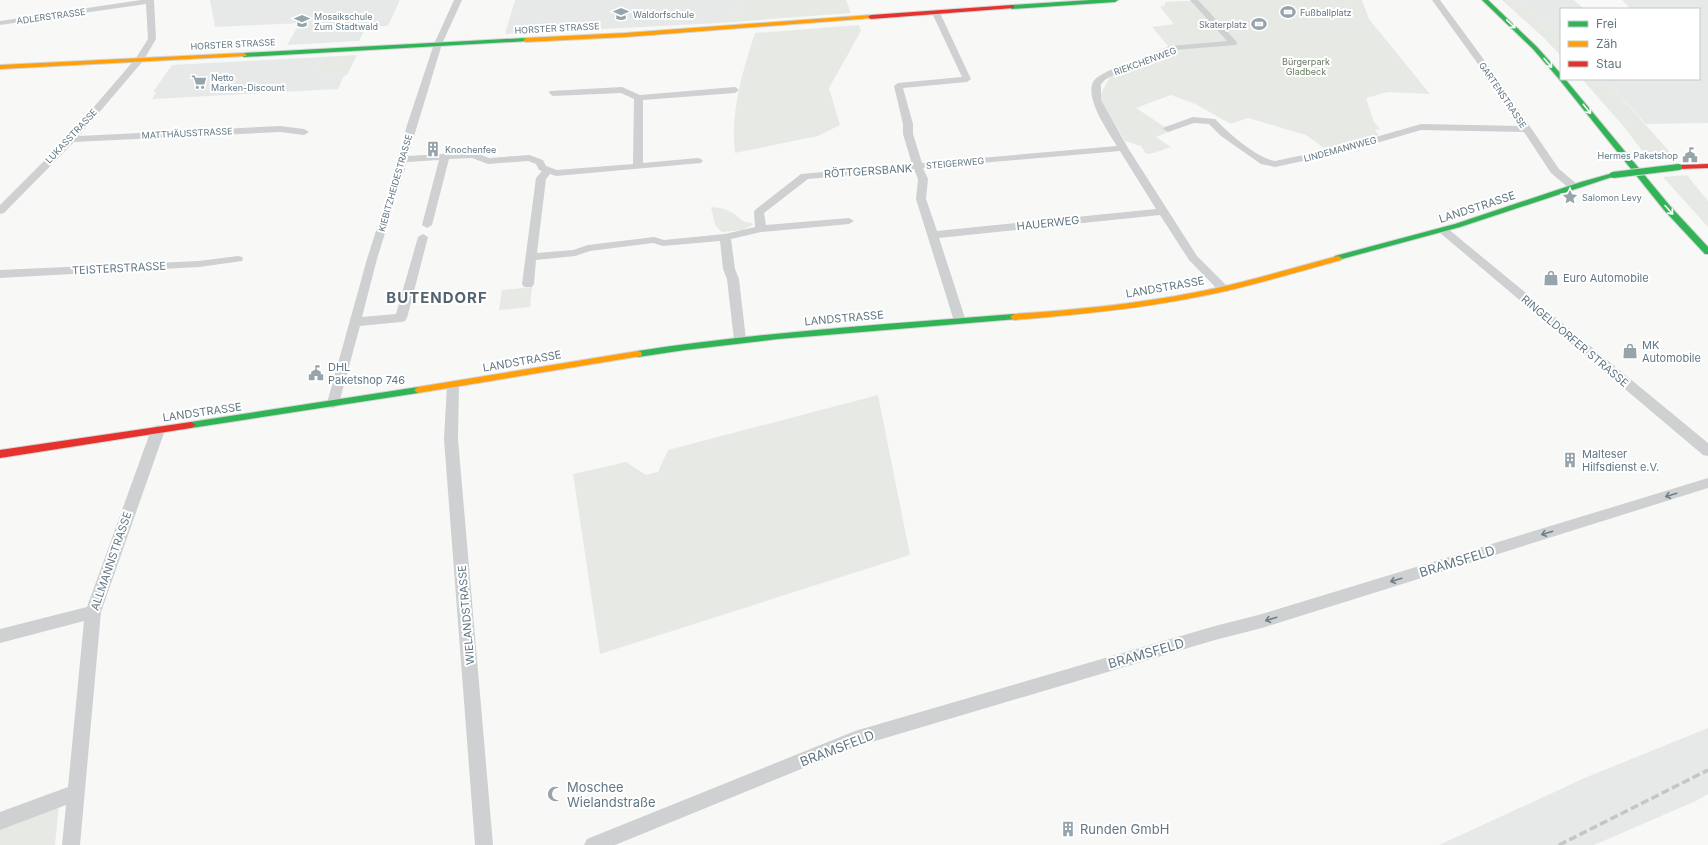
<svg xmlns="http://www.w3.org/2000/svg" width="1708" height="845" viewBox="0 0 1708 845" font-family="Inter,sans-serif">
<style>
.built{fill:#e6e9e8}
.green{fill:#e7eae4}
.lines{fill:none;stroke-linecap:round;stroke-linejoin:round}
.fast-casing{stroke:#d4d5d6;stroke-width:2}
.slow-casing{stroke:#d4d5d6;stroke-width:2}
.jam-casing{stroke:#d4d5d6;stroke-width:2}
.street{fill:#ced0d1;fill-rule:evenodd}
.fast{fill:#30b455;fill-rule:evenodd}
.slow{fill:#ff9f0a;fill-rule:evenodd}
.jam{fill:#e5322d;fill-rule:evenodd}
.rail{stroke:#c3c6c7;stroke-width:3.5;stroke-dasharray:8 3.5;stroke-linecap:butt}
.fast-bridge-casing{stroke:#d4d5d6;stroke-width:8;stroke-linecap:butt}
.fast-bridge{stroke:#30b455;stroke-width:6}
.oneway{stroke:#fff}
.oneway2{stroke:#6c808c}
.labels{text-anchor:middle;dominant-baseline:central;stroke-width:4;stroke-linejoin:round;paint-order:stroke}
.far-poi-label{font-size:9px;fill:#617784;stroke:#fff;text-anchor:start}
.far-street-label{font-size:9px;fill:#617784;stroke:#fff}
.far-park-label{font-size:9px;fill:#677b60;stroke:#fff}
.street-label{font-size:11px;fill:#617784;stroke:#fff}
.poi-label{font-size:11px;fill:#617784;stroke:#fff;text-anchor:start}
.near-street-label{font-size:13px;fill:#617784;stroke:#fff}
.near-poi-label{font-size:13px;fill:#617784;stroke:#fff;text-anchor:start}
.district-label{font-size:15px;font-weight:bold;letter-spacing:1px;fill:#54646f;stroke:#fff}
</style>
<rect width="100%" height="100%" fill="#f8f8f7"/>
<path class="built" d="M210,0h190l-12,26 -22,1 -7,14 -72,4 13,-22 -85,4z
M515,0h230l-6,9 -19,14 -215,11z
M1517,0h57l10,9h-23v27z
M1622,0h86v123l-62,1 -41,-45h94v-70h-68z
M323,57l-8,14h8l-2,4 27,-2 -1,2 -3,1 -6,13 -186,10 4,-7h-3l19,-27z
M1708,728v66l-12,7 -102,44h-155l148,-68z"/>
<path class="green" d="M745,0h101l5,13 -131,10 19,-14z
M1200,0h162l7,19 61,75 -42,-2 -22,6 8,24 6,7 -5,1 4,5 -52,15 -21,-15 -58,-17 -17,6 -36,-20 -24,-9 -35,13 35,23 -15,6 15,10 -17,6 -8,1 -5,-8 -16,-5 -26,-43c3,-5 9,-20 13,-23l61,-23 -21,-25 22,-3 -14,-17 5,-2v-3z
M1502,0h15l44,36v20l-18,-19z
M859,25l2,6 -32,57 11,37 -22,11 -83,17c-5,-39 8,-84 20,-120z
M357,55l-9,18 -27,2 1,-4h-7l8,-14z
M1582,79h23l72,81 -27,1 -26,-34z
M1687,175l21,26v26l-45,-50z
M711,207c8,0 15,2 22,6 8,6 8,9 19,10l1,2 -10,5 -21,2 -7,-7z
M532,287l-2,20 -31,3 3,-20z
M878,395l32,160 -310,99 -27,-180 53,-12 20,13 12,-3 10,-22z
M59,806l-4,39h-55v-15l2,-3z"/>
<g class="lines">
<g class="fast-casing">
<path id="fast" d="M1091,0h27l-3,2 -103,7 -3,-2 3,-2z
M1482,0h6l49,47 24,27v5h4l105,127 38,41v7h-3l-41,-44 -105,-131 -26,-30z
M526,38l3,2 -1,1 -284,16 -3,-2 3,-2z
M1613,173l2,1v2l-155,51 -122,33 -4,-2 1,-2 120,-32 126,-42z
M1014,314l4,3 -1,2 -239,20 -93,11 -47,7 -4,-3 4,-3c125,-19 250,-27 376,-37z
M418,387l4,3 -4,3 -227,35 -5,-3 5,-3z"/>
</g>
<g class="slow-casing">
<path id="slow" d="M871,15l2,1v2l-248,19 -99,5 -3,-2 3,-2 99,-5z
M244,53l3,2 -1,1 -246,13v-4z
M1338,256l4,2 -1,2c-48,13 -95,28 -144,37 -60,12 -122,18 -183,23l-4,-3 4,-3c61,-4 123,-10 183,-22 48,-9 94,-24 141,-36z
M638,351l3,1 1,2 -1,2 -223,37 -4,-3 4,-3z"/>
</g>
<g class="jam-casing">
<path id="jam" d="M1012,5l2,1v2l-143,11 -3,-2 3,-2z
M1708,164v4l-29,1 -3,-2 3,-2z
M191,422l5,3 -5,3 -191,30v-8z"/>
</g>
<path class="street" d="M141,0h13l2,39 -13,22 -64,75 201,-10 24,3 5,3 -5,3 -24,-3 -206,10 -70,71 -4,1v-9l68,-68 68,-79 12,-19 -2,-35 -146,21v-4z
M454,0h8l-20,44 -34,112 65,-4 16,6 40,-3 14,5 3,6 11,4 76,-6 1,-65 -13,-6 -68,3 -4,-3 1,-2 72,-4 18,8 95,-8 4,3 -4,3 -92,7v63l55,-5 3,1 2,2 -2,2 -145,13 -6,-2 -4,5 -9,74 36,-3 15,-5 66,-8 10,3 61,-6 30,-7 -1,-15 1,-2 46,-36 111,-10 -9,-30v-10l-9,-38 4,-3 64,-6 -30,-64 4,-2 4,2 31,66 -4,3 -64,6 10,36v10l9,29 195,-17c-9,-15 -32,-47 -24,-64 3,-5 10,-8 15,-11l62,-25 57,-5 -37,-41h8l38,41 1,2 -1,2 -62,5 -60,25 -8,4 -5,5v16l27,48 69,108 33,33 -2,3h-8l-31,-32 -29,-45 -221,23 27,83 -2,3h-8l-2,-3 -38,-122 2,-20 -4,-10 -106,10 -44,34 2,12 83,-7 5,3 -5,3 -88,8 -30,7 4,30 4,10 7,61 -2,3 -4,1 -4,-1 -2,-3 -7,-61 -4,-10 -3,-28 -57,5 -10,-3 -63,8 -15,5 -39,4 -2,24 -2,3h-8l-2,-3 14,-106 6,-7 -3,-1 -3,-6 -8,-3 -40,3 -16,-6 -23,1 -17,66 -5,3 -5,-3 17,-65 -32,2 -30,97 -15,58 34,-3 22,-77 5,-3 5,3 -21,81 -2,3 -4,1 -41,4 -21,77 -1,3 -5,2 -5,-2 -1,-3 40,-144 21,-66 19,-68 27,-81zM1120,151l36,58 -219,22 -11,-32 2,-20 -5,-11z
M1432,0h8l50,68 69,101 19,16 1,2 -1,2h-8l-19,-16 -27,-41 -103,-2 -75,22 -71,15 -14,-3 -40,-28 -12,-12 -15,-1 -26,9 -5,-3 2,-2 28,-10 22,2c13,14 42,39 60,42l66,-14 80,-23 99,2 -37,-55z
M1443,227l4,1 261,215v13l-5,-1 -264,-223 -1,-2 1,-2z
M238,256l4,1 1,2 -1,2 -43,6 -199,11v-8l199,-9z
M453,381l4,1 2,3 -1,54 35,406h-18l-31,-406 3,-54 2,-3z
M158,425l5,2 2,3 -64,182 -21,233h-18l4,-40 -66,25v-18l68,-25 16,-166 -84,22v-14l87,-22 64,-177 2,-3z
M1708,478v10l-446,140 -47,12 -360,107 -240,98h-31l3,-6 268,-108 360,-105 47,-12z"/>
<use href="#fast" class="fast"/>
<use href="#slow" class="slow"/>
<use href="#jam" class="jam"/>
<path class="rail" d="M1559,845l149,-75"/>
<g class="fast-bridge-casing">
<path id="fast-bridge" d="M1613,175l66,-8"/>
</g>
<use href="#fast-bridge" class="fast-bridge"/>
</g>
<defs><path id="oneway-shaft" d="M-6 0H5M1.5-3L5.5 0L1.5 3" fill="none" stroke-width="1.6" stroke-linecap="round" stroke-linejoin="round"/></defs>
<g class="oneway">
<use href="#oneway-shaft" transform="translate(1511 24) rotate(44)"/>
<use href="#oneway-shaft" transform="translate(1548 63) rotate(49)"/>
<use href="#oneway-shaft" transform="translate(1587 109) rotate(51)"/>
<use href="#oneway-shaft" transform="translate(1669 210) rotate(48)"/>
</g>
<g class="oneway2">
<use href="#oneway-shaft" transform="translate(1671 495) rotate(163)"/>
<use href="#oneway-shaft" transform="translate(1547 533) rotate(163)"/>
<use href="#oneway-shaft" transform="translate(1396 580) rotate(163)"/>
<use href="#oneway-shaft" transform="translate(1271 619) rotate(163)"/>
</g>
<defs>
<g id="stadium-bare" transform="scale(1.2)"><path d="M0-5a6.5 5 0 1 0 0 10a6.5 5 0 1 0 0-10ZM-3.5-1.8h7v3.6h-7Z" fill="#96a4ac" stroke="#fff" stroke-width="2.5" paint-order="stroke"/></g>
<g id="school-bare" transform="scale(1.2)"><path d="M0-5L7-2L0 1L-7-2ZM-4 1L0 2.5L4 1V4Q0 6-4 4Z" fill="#96a4ac" stroke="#fff" stroke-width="2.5" paint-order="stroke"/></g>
<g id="supermarket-bare" transform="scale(1.2)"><path d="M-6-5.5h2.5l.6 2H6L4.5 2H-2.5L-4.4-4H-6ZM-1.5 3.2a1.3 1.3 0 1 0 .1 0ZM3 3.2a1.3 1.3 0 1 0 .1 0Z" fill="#96a4ac" stroke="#fff" stroke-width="2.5" paint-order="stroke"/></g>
<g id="building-bare" transform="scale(1.2)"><path d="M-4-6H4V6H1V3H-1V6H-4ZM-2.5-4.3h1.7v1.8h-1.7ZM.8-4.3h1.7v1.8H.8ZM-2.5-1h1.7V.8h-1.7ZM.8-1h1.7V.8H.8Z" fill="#96a4ac" stroke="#fff" stroke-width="2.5" paint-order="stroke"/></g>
<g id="civic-bare" transform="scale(1.2)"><path d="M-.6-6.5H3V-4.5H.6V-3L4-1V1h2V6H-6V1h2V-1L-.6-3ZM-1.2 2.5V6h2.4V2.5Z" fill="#96a4ac" stroke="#fff" stroke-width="2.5" paint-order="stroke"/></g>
<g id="sight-bare" transform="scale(1.2)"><path d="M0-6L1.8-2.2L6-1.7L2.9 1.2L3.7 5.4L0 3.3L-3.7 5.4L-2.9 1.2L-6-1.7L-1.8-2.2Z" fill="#96a4ac" stroke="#fff" stroke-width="2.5" paint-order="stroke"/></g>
<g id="shop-bare" transform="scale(1.2)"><path d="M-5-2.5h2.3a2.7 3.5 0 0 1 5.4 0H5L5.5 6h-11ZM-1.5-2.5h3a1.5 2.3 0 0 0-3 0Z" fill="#96a4ac" stroke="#fff" stroke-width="2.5" paint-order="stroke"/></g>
<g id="mosque-bare" transform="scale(1.2)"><path d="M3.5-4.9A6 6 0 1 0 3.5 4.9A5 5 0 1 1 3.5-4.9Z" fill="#96a4ac" stroke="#fff" stroke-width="2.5" paint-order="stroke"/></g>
</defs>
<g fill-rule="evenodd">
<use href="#stadium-bare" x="1288" y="12"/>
<use href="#school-bare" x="621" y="14"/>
<use href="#school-bare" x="302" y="21"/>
<use href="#stadium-bare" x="1259" y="24"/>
<use href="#supermarket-bare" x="199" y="82"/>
<use href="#building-bare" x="433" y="149"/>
<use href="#civic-bare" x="1690" y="155"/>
<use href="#sight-bare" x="1570" y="197"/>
<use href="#shop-bare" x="1551" y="278"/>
<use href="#shop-bare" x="1630" y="351"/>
<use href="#civic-bare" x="316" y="373"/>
<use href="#building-bare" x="1570" y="460"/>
<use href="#mosque-bare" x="555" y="794"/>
<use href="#building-bare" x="1068" y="829"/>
</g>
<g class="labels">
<g class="far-poi-label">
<text x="1300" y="12">Fußballplatz</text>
<text x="633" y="14">Waldorfschule</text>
<text x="314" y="16">Mosaikschule<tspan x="314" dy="10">Zum Stadtwald</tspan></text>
<text x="1247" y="24" text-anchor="end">Skaterplatz</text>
<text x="211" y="77">Netto<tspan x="211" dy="10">Marken-Discount</tspan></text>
<text x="445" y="149">Knochenfee</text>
<text x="1678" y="155" text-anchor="end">Hermes Paketshop</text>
<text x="1582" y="197">Salomon Levy</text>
</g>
<g class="far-street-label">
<text transform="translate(51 16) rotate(-8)">ADLERSTRASSE</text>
<text transform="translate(557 28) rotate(-3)">HORSTER STRASSE</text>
<text transform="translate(233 44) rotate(-3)">HORSTER STRASSE</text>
<text transform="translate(1145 61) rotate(-20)">RIEKCHENWEG</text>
<text transform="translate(1503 95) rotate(56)">GARTENSTRASSE</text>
<text transform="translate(187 133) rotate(-3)">MATTHÄUSSTRASSE</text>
<text transform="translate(71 136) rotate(-47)">LUKASSTRASSE</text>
<text transform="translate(1340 149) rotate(-15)">LINDEMANNWEG</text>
<text transform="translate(955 163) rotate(-5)">STEIGERWEG</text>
<text transform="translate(395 183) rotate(-74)">KIEBITZHEIDESTRASSE</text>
</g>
<g class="far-park-label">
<text x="1306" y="61">Bürgerpark<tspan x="1306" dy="10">Gladbeck</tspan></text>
</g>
<g class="street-label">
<text transform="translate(868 171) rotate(-4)">RÖTTGERSBANK</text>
<text transform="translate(1477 207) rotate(-18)">LANDSTRASSE</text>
<text transform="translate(1048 223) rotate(-6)">HAUERWEG</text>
<text transform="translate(119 268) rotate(-3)">TEISTERSTRASSE</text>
<text transform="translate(1165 287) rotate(-10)">LANDSTRASSE</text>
<text transform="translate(844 318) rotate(-5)">LANDSTRASSE</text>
<text transform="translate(1575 341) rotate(40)">RINGELDORFER STRASSE</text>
<text transform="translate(522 361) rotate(-10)">LANDSTRASSE</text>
<text transform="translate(202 412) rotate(-8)">LANDSTRASSE</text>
<text transform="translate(111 561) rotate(-71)">ALLMANNSTRASSE</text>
<text transform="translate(466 615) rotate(-95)">WIELANDSTRASSE</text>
</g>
<g class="poi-label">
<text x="1563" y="278">Euro Automobile</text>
<text x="1642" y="345">MK<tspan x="1642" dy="13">Automobile</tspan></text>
<text x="328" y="367">DHL<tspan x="328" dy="13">Paketshop 746</tspan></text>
<text x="1582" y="454">Malteser<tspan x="1582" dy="13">Hilfsdienst e.V.</tspan></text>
</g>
<g class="near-street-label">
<text transform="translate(1457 561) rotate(-17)">BRAMSFELD</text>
<text transform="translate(1146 653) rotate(-16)">BRAMSFELD</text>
<text transform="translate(837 748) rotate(-21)">BRAMSFELD</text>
</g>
<g class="near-poi-label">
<text x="567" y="787">Moschee<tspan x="567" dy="15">Wielandstraße</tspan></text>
<text x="1080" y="829">Runden GmbH</text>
</g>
<g class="district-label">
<text x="437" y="297">BUTENDORF</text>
</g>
</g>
<rect x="1560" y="8" width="140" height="72" fill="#ffffff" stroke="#c0c9ce"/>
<rect x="1568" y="21" width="20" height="6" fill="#30b455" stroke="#c0c9ce"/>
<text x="1596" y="28" font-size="12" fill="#617784">Frei</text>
<rect x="1568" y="41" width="20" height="6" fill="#ff9f0a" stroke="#c0c9ce"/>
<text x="1596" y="48" font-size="12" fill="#617784">Zäh</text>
<rect x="1568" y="61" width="20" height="6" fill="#e5322d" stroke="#c0c9ce"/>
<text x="1596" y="68" font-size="12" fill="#617784">Stau</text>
</svg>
